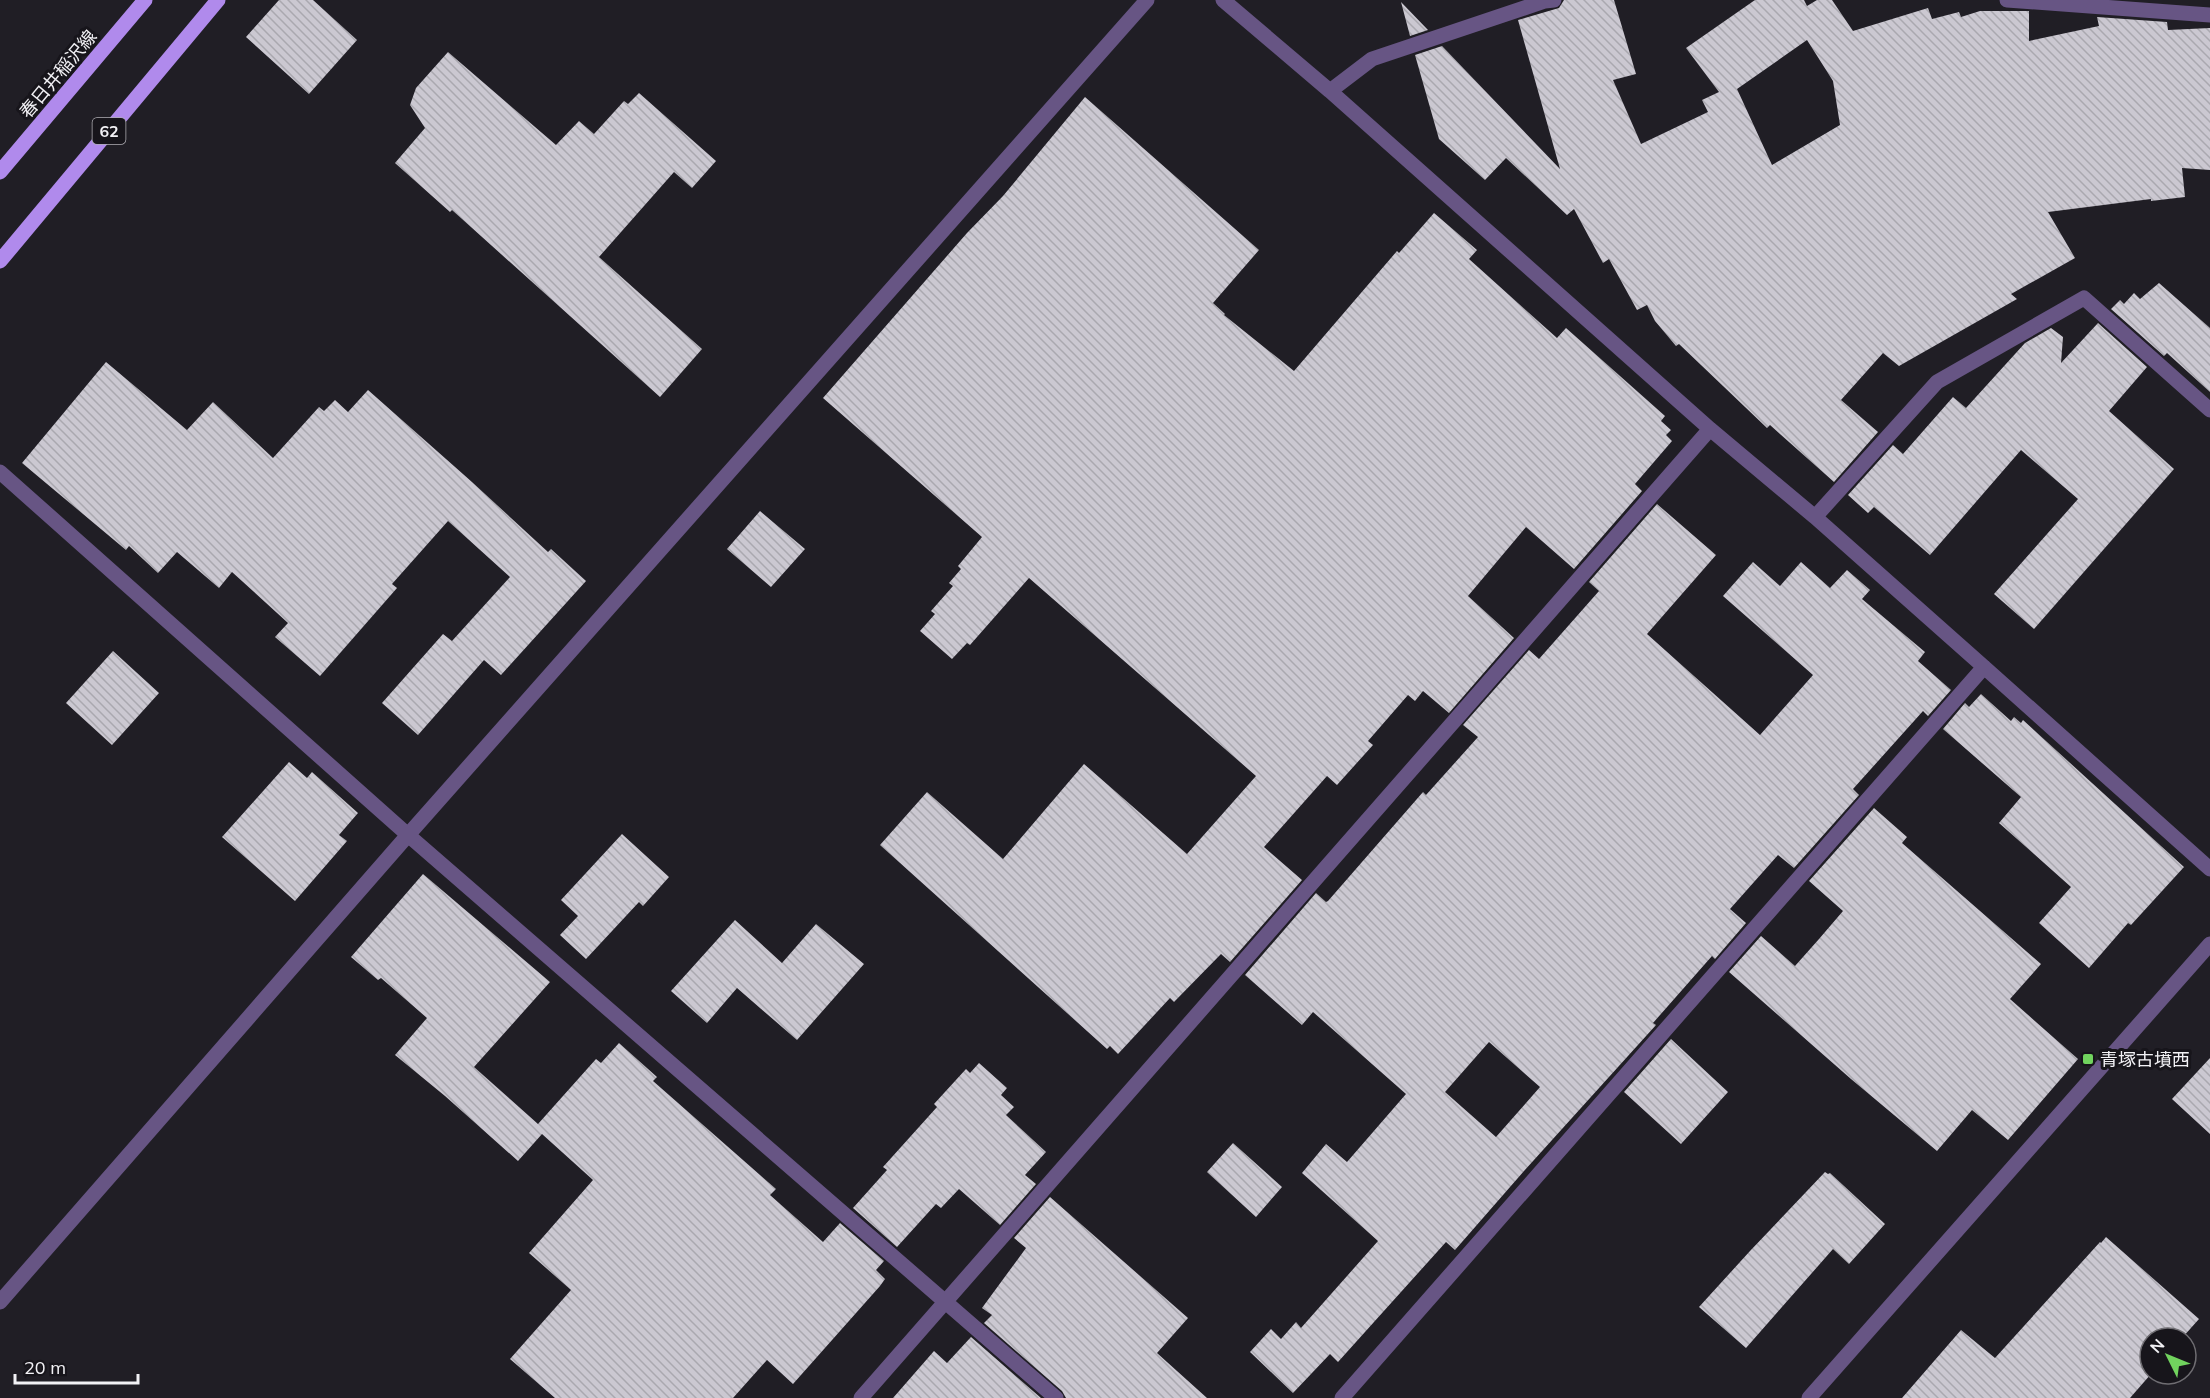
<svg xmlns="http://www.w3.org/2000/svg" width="2210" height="1398" viewBox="0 0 2210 1398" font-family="Mulish,'Noto Sans JP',sans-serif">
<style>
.building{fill:url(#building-back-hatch);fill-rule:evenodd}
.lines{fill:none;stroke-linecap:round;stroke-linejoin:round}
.street{stroke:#675584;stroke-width:15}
.primary{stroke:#b08aec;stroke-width:15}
.poi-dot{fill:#71d35e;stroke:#17151b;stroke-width:2}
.labels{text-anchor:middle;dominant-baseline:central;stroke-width:6;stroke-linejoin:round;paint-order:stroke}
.shield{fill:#17151b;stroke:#b0afb4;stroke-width:1.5}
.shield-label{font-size:16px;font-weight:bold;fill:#f2f1f5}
.street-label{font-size:18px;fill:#f2f1f5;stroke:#17151b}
.poi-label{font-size:18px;fill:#f2f1f5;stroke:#17151b;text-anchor:start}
</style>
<defs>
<pattern id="building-back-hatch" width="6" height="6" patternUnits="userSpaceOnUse" patternTransform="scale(1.5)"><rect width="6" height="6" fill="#cbc8d1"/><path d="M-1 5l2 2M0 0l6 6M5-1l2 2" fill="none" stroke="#aaa8af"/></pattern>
</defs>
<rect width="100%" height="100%" fill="#201e25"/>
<path class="building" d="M279,0h34l44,40 -48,54 -63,-57z
M1564,0h50l22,74 -23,6 28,64 67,-32 -6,-12 17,-8 -33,-44 69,-48h49l3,6 10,-6h15l21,31 75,-23 4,11 27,-7 2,5 19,-6h49v30l70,-15 -2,-9 70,5 1,8 42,-2v142l-28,-2 3,29 -34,4v-2l-103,13 27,46 -64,36 6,5 -118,67 -16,-13 -42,47 37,32 -44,50 -64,-57 -3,3 -88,-84 -3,2 -21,-25 -8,-16 -10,5 -28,-51 -6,4 -29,-54 -7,6 -61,-57 -21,22 -46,-41 -24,-84 27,-9 118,123 -42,-149 41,-12zM1807,40l26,41 7,44 -68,40 -35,-76z
M1401,2l27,28 -18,6z
M448,52l108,93 23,-24 15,13 30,-33 4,3 11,-11 77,68 -24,27 -18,-16 -75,85 103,92 -42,48 -208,-187 -2,2 -55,-49 30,-35 -15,-23 6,-17z
M1085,97l174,153 -46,53 12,11 -1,1 70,56 103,-120 2,2 35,-40 43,37 -8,9 88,79 9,-10 99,88 -4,5 10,9 -5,5 6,6 -37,43 7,7 -68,78 -48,-42 -58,69 46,42 -65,75 -26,-22 -8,10 -7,-6 -40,46 5,4 -36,40 -10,-9 -63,71 38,33 -72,82 -9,-8 -47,48 -4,-4 -52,56 -8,-8 -3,3 -227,-204 47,-53 76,67 81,-95 103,90 69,-78 -227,-198 -59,67 -3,-2 -15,16 -32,-28 15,-17 -4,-3 22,-25 -4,-3 12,-14 -3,-3 24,-29 -159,-139 144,-165 36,-37z
M2159,283l51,45v64l-43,-39 -3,3 -53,-47 9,-9 4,4 10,-11 6,6z
M2098,323l49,44 -38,44 65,58 -140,160 -40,-35 84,-95 -57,-49 -91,105 -56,-48 -6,6 -20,-18 45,-50 10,9 50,-57 13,11 59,-65 26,-15 12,9 -2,26z
M106,362l81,68 26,-28 60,56 46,-51 5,4 11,-11 13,12 20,-22 104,92 76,70 3,-3 35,32 -85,94 -17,-15 -66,75 -36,-32 61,-69 9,7 58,-64 -62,-56 -56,63 5,4 -77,88 -45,-39 13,-14 -56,-51 -13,16 -42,-36 -19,21 -29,-27 -3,4 -104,-87z
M1657,504l59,51 -69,79 113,101 53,-60 -90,-79 30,-34 27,24 21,-24 29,26 17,-18 23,20 -8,9 63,53 -7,9 33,29 -23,26 -5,-5 -70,78 6,6 -65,73 -16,-13 -48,54 16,14 -31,36 -3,-3 -59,67 3,2 -132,146 -69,79 -9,-8 -108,120 -8,-8 -37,39 -43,-41 21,-23 10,10 15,-17 5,6 77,-87 -76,-68 24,-29 21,18 59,-68 -93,-82 -11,13 -57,-50 71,-82 10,9 2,-1 95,-109 3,3 52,-58 -15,-12 66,-75 10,9 60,-68 -10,-9zM1489,1042l51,45 -44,50 -51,-45z
M760,511l45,38 -34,38 -44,-38z
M113,651l46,42 -47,52 -46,-42z
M1981,694l30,27 3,-4 7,6 2,-3 161,147 -53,58 -3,-2 -39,45 -50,-45 32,-36 -72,-64 22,-26 -78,-68 22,-26 4,4z
M289,762l18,16 5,-6 46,41 -19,22 8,6 -52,60 -73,-64z
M1874,808l33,29 -5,6 139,121 -31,35 68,60 -70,81 -36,-30 -35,41 -86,-72 -122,-107 32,-36 34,30 24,-27 24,-28 -34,-30z
M622,834l47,43 -26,29 -4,-4 -53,57 -26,-24 18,-19 -17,-16z
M423,874l127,108 -76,85 64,57 58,-65 5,4 18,-20 38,34 -4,4 123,108 -6,6 53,47 17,-19 44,38 -8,9 9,9 -5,7 -87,98 -26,-24 -34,38h-178l-45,-39 61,-69 -42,-37 64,-73 -51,-46 -24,27 -73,-65 -50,-41 32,-37 -46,-40 -3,2 -27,-23z
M735,920l47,43 34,-39 48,40 -67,76 -60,-52 -30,35 -36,-32z
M1671,1039l57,53 -47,52 -57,-52z
M2210,1058v76l-38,-35z
M979,1063l28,25 -6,7 13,12 -8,8 40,37 -21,23 11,9 -36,41 -41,-36 -18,19 -5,-4 -39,43 -44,-39 34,-38 -4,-3 54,-60 -3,-3 32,-35 4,4z
M1233,1143l49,44 -26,30 -49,-45z
M1825,1172l3,2 2,-1 55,51 -36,40 -16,-15 -87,99 -47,-41 51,-56z
M1050,1197l138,121 -31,35 50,45h-141l-4,-7 -78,-68 8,-8 -10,-7 44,-60 -12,-10z
M2106,1237l93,82 -17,19h-32l1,36 -21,24h-228l59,-68 34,28 105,-116 1,1z
M971,1337l70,61h-148l41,-47 13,12z"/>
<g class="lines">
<path class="street" d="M1223,0l107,91 380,338 105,88 169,150 226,202
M2007,0l203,15
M1330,91l42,-32 173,-58 9,-1
M0,472l408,363 648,563
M1815,517l122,-135 147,-84 126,112
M0,1302l408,-467 739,-835
M861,1398l849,-969
M1342,1398l642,-731
M1809,1398l401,-454"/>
<path class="primary" d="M0,172l145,-172
M0,261l218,-261"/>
</g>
<rect class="poi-dot" x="2082" y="1053" width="12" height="12" rx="3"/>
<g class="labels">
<rect class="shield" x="92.5" y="118" width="33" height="26" rx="4.5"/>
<g class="shield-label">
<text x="109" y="131">62</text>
</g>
<g class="street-label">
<text transform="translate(58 74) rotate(-50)">春日井稲沢線</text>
</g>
<g class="poi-label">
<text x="2100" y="1059">青塚古墳西</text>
</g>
</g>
<g transform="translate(2168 1356) rotate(313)"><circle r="28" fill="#17151b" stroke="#6f6d72" stroke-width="1.5"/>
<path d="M0-4.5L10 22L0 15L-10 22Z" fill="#71d35e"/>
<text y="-9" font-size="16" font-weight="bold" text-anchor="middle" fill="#f2f1f5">N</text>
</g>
<path d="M15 1374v9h123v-9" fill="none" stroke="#f2f1f5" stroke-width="3"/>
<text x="24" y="1374" font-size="18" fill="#f2f1f5" stroke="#17151b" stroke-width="4.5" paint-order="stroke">20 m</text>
</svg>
